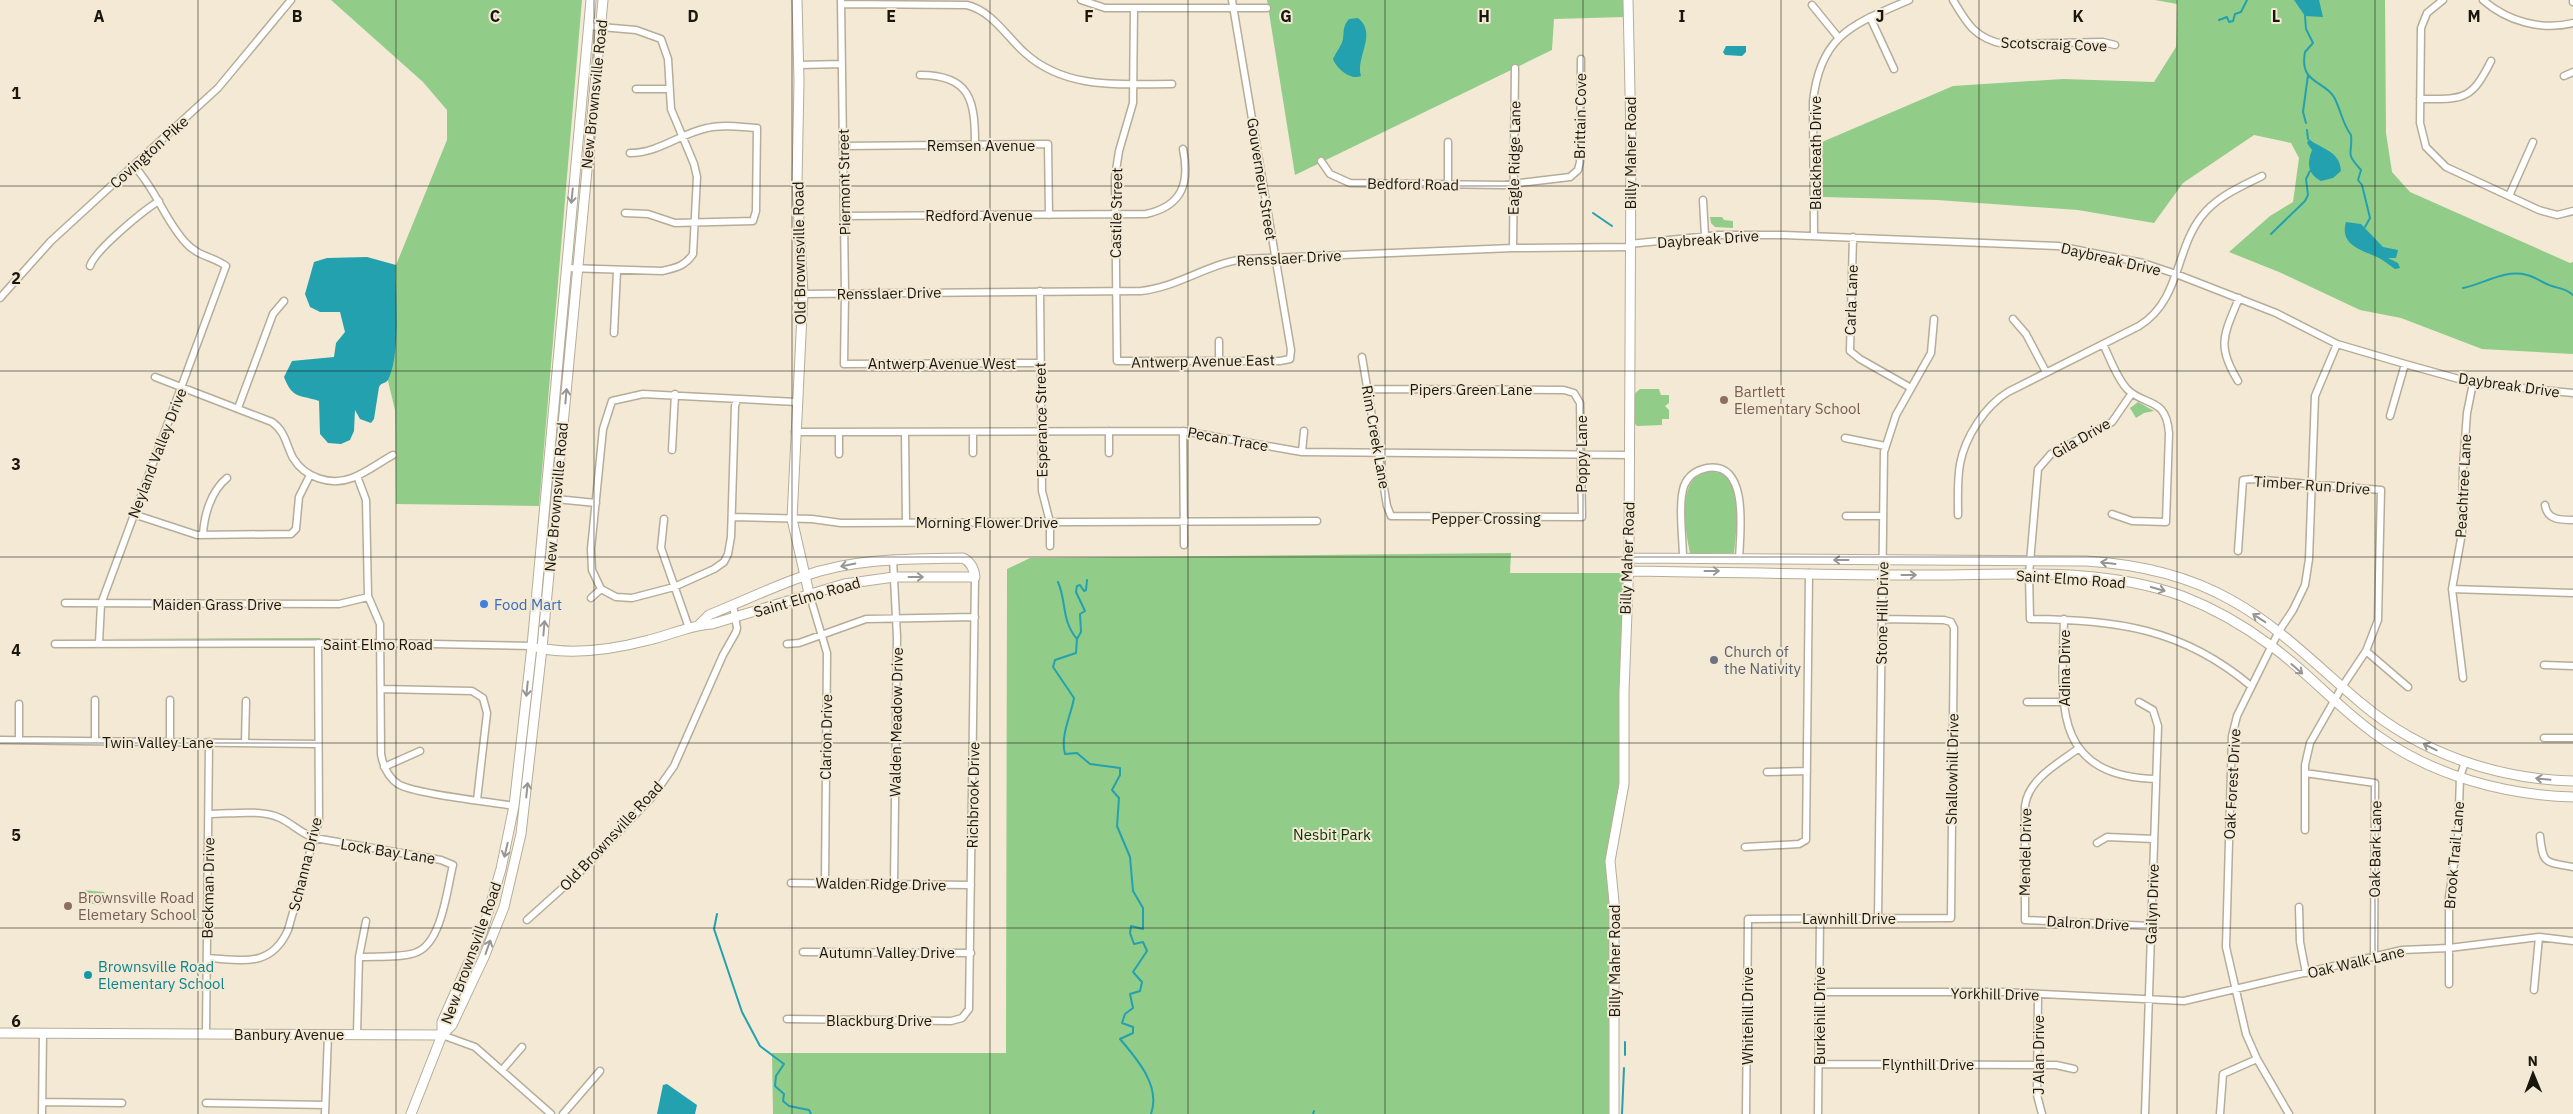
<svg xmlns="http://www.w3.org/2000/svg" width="2573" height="1114" viewBox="0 0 2573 1114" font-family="'IBM Plex Sans',sans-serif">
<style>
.green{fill:#92cc89}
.water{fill:#24a1af}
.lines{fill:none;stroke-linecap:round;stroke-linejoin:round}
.stream{stroke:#24a1af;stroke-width:2}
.street-casing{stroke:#b6ad99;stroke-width:9}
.secondary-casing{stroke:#b6ad99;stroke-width:11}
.street{stroke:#fff;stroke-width:6}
.secondary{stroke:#fff;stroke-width:9}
.oneway{stroke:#989693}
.grid{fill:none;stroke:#19160e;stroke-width:1;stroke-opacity:0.55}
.education-dot{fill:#8d6e63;stroke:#f3e9d4;stroke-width:2}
.shop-dot{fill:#3f7fe0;stroke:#f3e9d4;stroke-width:2}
.worship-dot{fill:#6b7280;stroke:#f3e9d4;stroke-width:2}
.culture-dot{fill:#0f9aa8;stroke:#f3e9d4;stroke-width:2}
.labels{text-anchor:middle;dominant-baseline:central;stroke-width:4;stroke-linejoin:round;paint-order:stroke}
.street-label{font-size:15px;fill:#19160e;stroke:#f3e9d4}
.education-label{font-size:15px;fill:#785e54;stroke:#f3e9d4;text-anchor:start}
.shop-label{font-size:15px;fill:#366cbe;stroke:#f3e9d4;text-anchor:start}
.worship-label{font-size:15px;fill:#5b616d;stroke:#f3e9d4;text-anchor:start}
.park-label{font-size:15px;fill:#033400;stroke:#f3e9d4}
.culture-label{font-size:15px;fill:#0d838f;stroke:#f3e9d4;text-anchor:start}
.grid-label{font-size:16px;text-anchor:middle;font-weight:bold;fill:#19160e;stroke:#f3e9d4;stroke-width:4;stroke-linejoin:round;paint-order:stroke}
</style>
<rect width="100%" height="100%" fill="#f3e9d4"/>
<path class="green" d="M331,0h251l-43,506 -143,-2 -1,-94 -7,-29 7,-29 1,-87 51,-125v-30l-24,-28z
M1267,0h357v17l-70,2 -2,31 -257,125z
M2155,0h230l1,133 6,39 18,20 160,71 3,-1v92l-91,-5 -81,-31 -41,-8 -81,-38 -50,-20 41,-36 23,-14 6,-44 -8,-15 -37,-8 -71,48 -29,40 -76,-13 -141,-10 -114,-3 -1,-55 131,-56 110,-7 91,3 22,-35 1,-43z
M1710,217h12l2,3 9,1v7l-18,-1 -4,-4z
M1659,389l2,6h8v8l-4,3 4,4v9h-7v6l-25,1 -5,-6 1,-25 7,-6z
M2138,402l16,9 -10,2 -8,5 -6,-10z
M1707,471c9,1 16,1 22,8 12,12 7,57 5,74h-44c-5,-24 -14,-74 17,-82z
M1511,553l-1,20h119l-7,218 -11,65 4,258h-842l-1,-61h234l1,-484 23,-11z
M109,638h211v1z
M83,890l21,2 4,9c-7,7 -26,2 -30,-5z"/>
<path class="water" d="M2294,0h25l4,17 -18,-1z
M1358,18c20,16 -3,39 3,58 -10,5 -25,-8 -28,-17 3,-7 9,-14 10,-20 1,-9 0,-13 6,-20z
M1726,46h20v6l-4,4 -17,-1 -2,-3z
M2309,139c11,10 31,11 32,32l-8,7 -12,3c-14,-8 -14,-18 -9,-31l-5,-7z
M2346,222l15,2 22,23 15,3 -2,8h-8l10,5 2,5 -5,1c-6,-4 -10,-8 -16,-11 -16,-8 -40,-12 -33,-36z
M367,257l29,8c-1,31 5,85 -7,113 -2,6 -8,4 -10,9l-5,32 -3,4 -11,-4 -5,-9 -1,21 -4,9 -9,4 -13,-1 -8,-9 -1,-33c-20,-7 -26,-1 -35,-24l8,-16 42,-4 2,-14 9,-11 -5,-20h-20l-10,-5 -5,-13 9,-32 13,-4z
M667,1084l30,21 -2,9h-38l6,-29z"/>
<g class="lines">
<path class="stream" d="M2305,16l1,13 7,14 -8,9c-6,32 19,28 29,45 7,13 8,26 17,38 2,21 -7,16 10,35l-3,10 4,5 8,33 -5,9
M2219,20l8,-3 2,5 4,-1 2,-7 6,-2 6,-12
M2306,123l-3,-11 5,-37
M2307,130l1,9
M1593,213l19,13
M2271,234l34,-33 3,-6 -2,-16 4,-8
M2463,288c21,-4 41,-19 64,-13 9,2 17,9 25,11 9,3 13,2 21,9
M1058,582c9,21 3,38 19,57l-1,14 -21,7 -2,7 21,31c-3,18 -14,37 -9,56l12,-1 13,11 30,4v7l-8,15 7,8 -2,28 13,31 3,34 10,17v21l-12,-3 -1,7 4,11 9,-2 4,9 -14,21 9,10 -2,9 -10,3 3,14 -8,6 -3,9 11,4v6l-13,6c17,20 41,47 31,75
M1077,639l4,-7 -1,-18 5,-3 -9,-19 1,-6 3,-1 4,6 2,-1 1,-10
M717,914l-3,15 28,83 18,34 24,18 -8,12 -1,10 9,8 -1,7 6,5 20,4 2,4
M1625,1055v-13
M1313,1114l1,-3
M1622,1114l2,-46"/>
<g class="street-casing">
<path id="street" d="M841,0l4,293 -1,71 196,-1
M1081,0l24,8h162
M1953,0c14,24 23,39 51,44l99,-2 12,3
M2443,0l-16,13 -6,15 -1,95 6,24 20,20 93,43 18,5 16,-4
M2483,0c24,21 58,31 90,23
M2573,0v2
M841,4l126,1c25,6 40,32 58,48 41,37 95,31 147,31
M1812,5l26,32
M1134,8l-1,95 -14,48 -4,26 2,184h163l10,-2 1,-9 -59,-350
M1870,17l24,52
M799,65l43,-1
M920,75c51,0 55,26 55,70
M2564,76l9,-4
M636,89h32
M2420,99c44,0 51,2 71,-38
M843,146l205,-2 1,71
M1321,161l9,13 20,9 154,2 66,-8 8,-7 2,-8 1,-103
M1448,184v-42
M2509,196l24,-54
M1703,200l2,36
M625,213l23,1 27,9 78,-2 3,-10 1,-83c-16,-1 -34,-4 -50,0 -28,6 -48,25 -77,25
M844,216l302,-2c37,-8 44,-32 37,-65
M1814,235l-1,-133c7,-68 41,-78 96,-102
M1853,237l-3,114 10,8 51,29
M1629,244l90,-9h65l274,11 85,17 33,11 100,39 61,31 68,20 68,19 100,10
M1513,248l2,-180
M90,266c5,-16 54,-56 69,-65
M567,268l95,3c14,-3 23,-5 31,-17l4,-77 -3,-13 -23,-55 -3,-50 -7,-20 -25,-9 -47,-4
M1040,291l2,200 8,31v24
M803,294l338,-3c37,-4 66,-27 103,-32l269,-11 116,-1
M0,298l51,-57 167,-153 73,-88
M2013,319l13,15 20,38
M614,333l3,-62
M1219,341v21
M2103,344c7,14 13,33 24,45 18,18 39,7 42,44l-3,89 -34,-1 -20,-7
M1362,357l25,149 4,10 191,1 -2,-114 -6,-10 -10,-3 -196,-1
M155,377l117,45c14,10 14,23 21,36 12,20 38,28 59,20 14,-5 28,-16 41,-23
M2238,381c-22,-36 -14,-46 1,-83
M2132,393l-20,29 -61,32 -13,15 -9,105 1,45c87,1 152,9 221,67
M737,399l-2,7 -4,131 -3,17 -4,8 -10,7 -40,18 -42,11 -16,-1 -15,-8 -9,-19 -1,-21 12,-120 9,-28 31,-7 154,8
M238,408l35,-94 11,-13
M2390,416l15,-52
M1109,431v22
M1183,431l1,114
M795,432l388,-1 119,21 328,3
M839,432v22
M905,432l1,90
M973,432v21
M1845,438l40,8
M672,450l3,-56
M1302,452l2,-21
M357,476l9,24 2,96 12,28 1,130c2,12 7,23 17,30 16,10 93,18 116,22
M556,499l40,4
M2545,505c2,15 15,15 28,15
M133,514l64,21 94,-1 5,-5 3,-32 11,-22
M1958,515c0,-16 -1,-34 2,-51 5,-27 25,-58 48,-72l131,-66c41,-25 36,-75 62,-109 15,-20 39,-30 61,-41
M1846,516h36
M732,517l80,2 29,4 476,-2
M664,519l-3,29 28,80
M203,535c1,-20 8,-44 24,-57
M2238,551l5,-71 9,-1 129,11 -3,130 -12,31 -24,36 -32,56 -5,22v65
M1683,558c0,-19 -5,-54 1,-72 4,-10 13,-16 23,-18 43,-7 33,66 32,91
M893,559l4,78 -3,247
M2452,589l121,4
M809,593l18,60 -2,230
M591,598l10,-9
M65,603l274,1 29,-7
M1882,619l62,1 7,2
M2064,619c-2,81 -15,157 92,160
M99,643l2,-39 125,-338c-12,-9 -29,-10 -40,-23 -21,-22 -30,-54 -52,-77
M55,644l326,-1 151,3
M787,644l12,-1 67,-24 109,-2
M2366,651l42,36
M2544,665l29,1
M2463,678l-11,-89 10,-56 1,-66 4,-54 6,-30
M381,689l91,2 11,7 4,15 -10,87
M2027,702h37
M2139,702l14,8 5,16 -13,388
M2544,738h29
M0,740l317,4
M19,740v-36
M95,741v-41
M170,742v-42
M245,743l1,-42
M2079,748c-20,15 -51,31 -54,58v114l126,6
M384,767l36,-16
M1767,772l40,-1
M2305,773l70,10 -1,174
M209,814c22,0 51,-5 71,4 13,6 21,16 35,20l126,22 12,5c-6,24 -11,77 -36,87 -12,6 -43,4 -58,5
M2540,836c3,29 5,26 33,31
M2097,843l10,-6 47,2
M1745,847l54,-3 7,-4 3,-267
M791,883l180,2
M2299,907l1,35 6,31
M1878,918l6,-466 12,-37 35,-62 3,-34
M527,920l49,-44 30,-31 47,-49 21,-30 49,-111 13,-23 1,-4 -4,-23
M803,952l168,1
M208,958c35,2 63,10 80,-28l31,-110 -1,-177
M2449,984v-87l9,-59 2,-61 5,-15
M2534,990l5,-53
M1819,992h184l181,9 218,-51 47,-2 90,-11 34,4
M2038,995l-1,100 5,19
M787,1019l164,2 11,-3 7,-9 6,-432
M206,1034l3,-292
M357,1034l2,-77 7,-36
M442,1035l33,12 76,67
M1819,1064l237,1 18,4
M503,1069l19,-22
M42,1102l80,1
M206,1103l119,2
M42,1114l1,-81
M325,1114l3,-79
M563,1114l37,-43
M1746,1114l2,-195 203,-1 3,-290 -3,-6
M1818,1114l2,-196
M2220,1114l3,-40 34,-15
M2289,1114l-32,-55 -11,-25 -20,-87 6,-211 5,-20 42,-85 14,-21 12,-25 4,-26 6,-163 22,-52"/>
</g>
<g class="secondary-casing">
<path id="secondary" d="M797,0l2,81 -2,102 6,111 -11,225 17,74
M1629,558l457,3c49,3 101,14 145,39 49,27 87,67 130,103 59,50 135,76 212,78
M1628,571c96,1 192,4 288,4 88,1 181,-10 266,21 31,12 61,29 88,49 38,27 69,64 108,91 56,40 127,59 195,61
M539,648c35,7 76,1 110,-8 21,-5 42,-15 63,-16l132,-40 50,-7h81c-1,-9 -4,-15 -12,-19 -54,1 -108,0 -159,18 -32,11 -63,26 -95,39l-10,10
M0,1033l442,2
M442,1035l10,-10 32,-68 20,-50 17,-73 21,-186 61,-648
M411,1114l31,-79v-13l40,-89 19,-64 13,-63 18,-160 59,-646
M1614,1114v-212l-4,-41 14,-77v-92l5,-134 2,-420 -3,-138"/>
</g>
<use href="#street" class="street"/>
<use href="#secondary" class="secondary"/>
</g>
<defs><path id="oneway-shaft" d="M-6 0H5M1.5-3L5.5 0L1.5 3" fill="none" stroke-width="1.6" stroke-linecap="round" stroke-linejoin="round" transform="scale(1.25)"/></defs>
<g class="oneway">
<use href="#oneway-shaft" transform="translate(572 196) rotate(96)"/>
<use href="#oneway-shaft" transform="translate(566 396) rotate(-85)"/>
<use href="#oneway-shaft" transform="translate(1841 560) rotate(180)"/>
<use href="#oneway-shaft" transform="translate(2108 563) rotate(-173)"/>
<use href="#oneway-shaft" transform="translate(848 565) rotate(169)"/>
<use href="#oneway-shaft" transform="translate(1712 571)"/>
<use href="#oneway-shaft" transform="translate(1909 575)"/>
<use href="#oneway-shaft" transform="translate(916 577)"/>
<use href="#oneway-shaft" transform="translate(2158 589) rotate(16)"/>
<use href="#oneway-shaft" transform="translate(2259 618) rotate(-147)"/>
<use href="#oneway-shaft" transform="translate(544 628) rotate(-85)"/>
<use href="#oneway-shaft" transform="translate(2297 669) rotate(41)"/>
<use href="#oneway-shaft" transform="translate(527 689) rotate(96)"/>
<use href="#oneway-shaft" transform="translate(2430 747) rotate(-154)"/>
<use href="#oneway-shaft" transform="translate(2543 779) rotate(-174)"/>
<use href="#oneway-shaft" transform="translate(527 790) rotate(-84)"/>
<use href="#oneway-shaft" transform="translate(506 850) rotate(103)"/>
<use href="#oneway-shaft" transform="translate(488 947) rotate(-70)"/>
</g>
<path class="grid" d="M198,0v1114M396,0v1114M594,0v1114M792,0v1114M990,0v1114M1188,0v1114M1385,0v1114M1583,0v1114M1781,0v1114M1979,0v1114M2177,0v1114M2375,0v1114M0,186h2573M0,371h2573M0,557h2573M0,743h2573M0,928h2573"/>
<g class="education-dot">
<circle cx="1724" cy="400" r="5"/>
<circle cx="68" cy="906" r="5"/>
</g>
<circle class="shop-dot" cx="484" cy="604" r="5"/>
<circle class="worship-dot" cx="1714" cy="660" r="5"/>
<circle class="culture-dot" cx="88" cy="975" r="5"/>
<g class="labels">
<g class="street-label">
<text transform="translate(2054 44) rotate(2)">Scotscraig Cove</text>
<text transform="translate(594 94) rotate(-84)">New Brownsville Road</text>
<text transform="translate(1580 116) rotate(-89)">Brittain Cove</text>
<text x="981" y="145">Remsen Avenue</text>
<text transform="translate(149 152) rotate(-42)">Covington Pike</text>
<text transform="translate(1630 153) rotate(-90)">Billy Maher Road</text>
<text transform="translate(1815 153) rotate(-90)">Blackheath Drive</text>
<text transform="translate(1514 158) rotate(-89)">Eagle Ridge Lane</text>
<text transform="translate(1262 179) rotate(81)">Gouverneur Street</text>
<text transform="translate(844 182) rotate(-91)">Piermont Street</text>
<text transform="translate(1413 184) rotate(1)">Bedford Road</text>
<text transform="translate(1116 213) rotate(-89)">Castile Street</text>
<text x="979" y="215">Redford Avenue</text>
<text transform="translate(1708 239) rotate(-4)">Daybreak Drive</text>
<text transform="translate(799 253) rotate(-91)">Old Brownsville Road</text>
<text transform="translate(1289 258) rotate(-3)">Rensslaer Drive</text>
<text transform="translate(2111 259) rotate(13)">Daybreak Drive</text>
<text transform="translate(889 293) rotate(-1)">Rensslaer Drive</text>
<text transform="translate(1851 300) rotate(-88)">Carla Lane</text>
<text transform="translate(1203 361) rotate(-1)">Antwerp Avenue East</text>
<text x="942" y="363">Antwerp Avenue West</text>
<text transform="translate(2509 385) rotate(8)">Daybreak Drive</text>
<text x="1471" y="389">Pipers Green Lane</text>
<text transform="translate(1041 420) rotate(-91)">Esperance Street</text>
<text transform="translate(1376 437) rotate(80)">Rim Creek Lane</text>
<text transform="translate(2081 438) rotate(-30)">Gila Drive</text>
<text transform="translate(1228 439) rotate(10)">Pecan Trace</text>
<text transform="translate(157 453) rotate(-69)">Neyland Valley Drive</text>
<text transform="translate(1581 454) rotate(-90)">Poppy Lane</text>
<text transform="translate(2312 485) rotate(4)">Timber Run Drive</text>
<text transform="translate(2463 486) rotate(-87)">Peachtree Lane</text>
<text transform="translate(556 497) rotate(-85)">New Brownsville Road</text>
<text x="1486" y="518">Pepper Crossing</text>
<text x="987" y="522">Morning Flower Drive</text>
<text transform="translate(1627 558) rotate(-88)">Billy Maher Road</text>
<text transform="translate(2071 579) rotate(4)">Saint Elmo Road</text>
<text transform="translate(807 597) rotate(-16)">Saint Elmo Road</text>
<text x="217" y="604">Maiden Grass Drive</text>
<text transform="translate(1882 613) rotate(-89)">Stone Hill Drive</text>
<text x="378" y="644">Saint Elmo Road</text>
<text transform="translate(2064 668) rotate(-90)">Adina Drive</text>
<text transform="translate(896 722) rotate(-89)">Walden Meadow Drive</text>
<text transform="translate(826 737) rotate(-89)">Clarion Drive</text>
<text x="158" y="742">Twin Valley Lane</text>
<text transform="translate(1952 769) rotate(-89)">Shallowhill Drive</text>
<text transform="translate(2232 784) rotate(-87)">Oak Forest Drive</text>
<text transform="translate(973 795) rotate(-89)">Richbrook Drive</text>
<text transform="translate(611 836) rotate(-47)">Old Brownsville Road</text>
<text transform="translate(2375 849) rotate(-89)">Oak Bark Lane</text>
<text transform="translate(388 851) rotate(9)">Lock Bay Lane</text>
<text transform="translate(2025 852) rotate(-89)">Mendel Drive</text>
<text transform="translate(2454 855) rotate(-85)">Brook Trail Lane</text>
<text transform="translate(305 864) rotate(-76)">Schanna Drive</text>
<text transform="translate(881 884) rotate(1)">Walden Ridge Drive</text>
<text transform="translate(208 888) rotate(-89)">Beckman Drive</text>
<text transform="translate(2152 904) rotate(-88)">Gailyn Drive</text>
<text x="1849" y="918">Lawnhill Drive</text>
<text transform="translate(2088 923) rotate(3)">Dalron Drive</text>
<text x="887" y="952">Autumn Valley Drive</text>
<text transform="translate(471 953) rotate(-70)">New Brownsville Road</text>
<text transform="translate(1614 961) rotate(-90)">Billy Maher Road</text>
<text transform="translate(2356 962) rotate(-13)">Oak Walk Lane</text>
<text transform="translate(1995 994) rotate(1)">Yorkhill Drive</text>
<text transform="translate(1747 1016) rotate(-90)">Whitehill Drive</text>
<text transform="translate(1819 1016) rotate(-90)">Burkehill Drive</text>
<text x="879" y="1020">Blackburg Drive</text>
<text x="289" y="1034">Banbury Avenue</text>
<text transform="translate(2038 1055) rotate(-90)">J Alan Drive</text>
<text x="1928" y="1064">Flynthill Drive</text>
</g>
<g class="education-label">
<text x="1734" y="391">Bartlett<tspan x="1734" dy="17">Elementary School</tspan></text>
<text x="78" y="897">Brownsville Road<tspan x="78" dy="17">Elemetary School</tspan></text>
</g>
<g class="shop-label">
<text x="494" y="604">Food Mart</text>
</g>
<g class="worship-label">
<text x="1724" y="651">Church of<tspan x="1724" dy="17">the Nativity</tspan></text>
</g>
<g class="park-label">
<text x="1332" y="834">Nesbit Park</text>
</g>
<g class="culture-label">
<text x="98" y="966">Brownsville Road<tspan x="98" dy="17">Elementary School</tspan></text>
</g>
</g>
<g class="grid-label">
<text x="99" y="22">A</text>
<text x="297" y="22">B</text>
<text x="495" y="22">C</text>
<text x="693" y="22">D</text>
<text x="891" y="22">E</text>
<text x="1089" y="22">F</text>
<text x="1286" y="22">G</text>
<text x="1484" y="22">H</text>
<text x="1682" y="22">I</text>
<text x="1880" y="22">J</text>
<text x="2078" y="22">K</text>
<text x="2276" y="22">L</text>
<text x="2474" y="22">M</text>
<text x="16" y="99">1</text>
<text x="16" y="284">2</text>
<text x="16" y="470">3</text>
<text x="16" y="656">4</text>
<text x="16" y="841">5</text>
<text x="16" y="1027">6</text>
</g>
<g transform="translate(2533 1074) rotate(359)" stroke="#f3e9d4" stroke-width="4" paint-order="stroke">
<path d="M0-4L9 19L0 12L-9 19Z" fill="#19160e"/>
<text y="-8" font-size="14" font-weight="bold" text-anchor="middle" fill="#19160e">N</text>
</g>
</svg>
